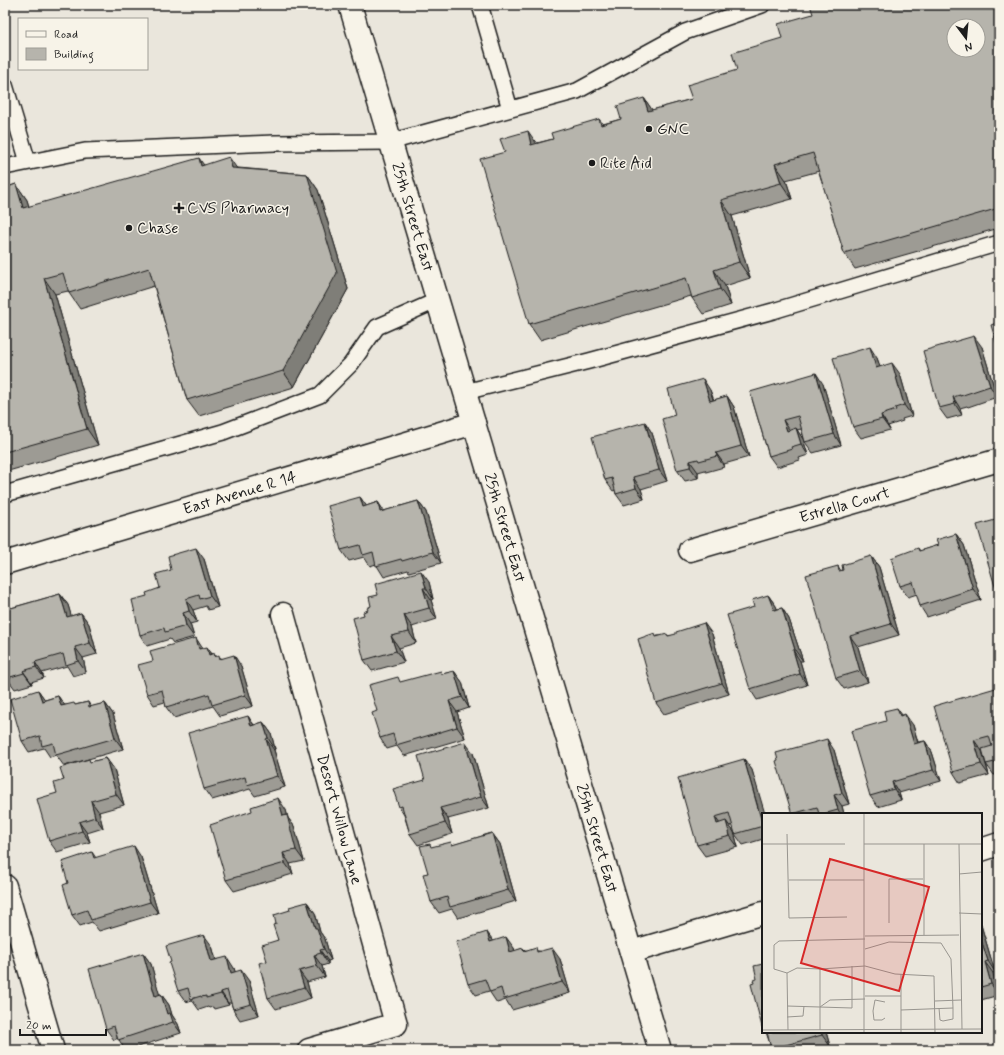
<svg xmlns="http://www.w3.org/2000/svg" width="1004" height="1055" viewBox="0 0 1004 1055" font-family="Mynerve,sans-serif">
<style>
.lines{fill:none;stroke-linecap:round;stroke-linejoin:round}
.lane-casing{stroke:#1c1c1c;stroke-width:18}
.street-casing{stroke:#1c1c1c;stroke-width:25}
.secondary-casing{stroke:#1c1c1c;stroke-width:25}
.lane{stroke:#f7f3e8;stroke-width:15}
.street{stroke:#f7f3e8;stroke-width:22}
.secondary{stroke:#f7f3e8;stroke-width:22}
.wall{fill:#9d9b94;stroke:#1c1c1c}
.shaded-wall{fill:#7f7e78;stroke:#1c1c1c}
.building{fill:#b6b4ac;stroke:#1c1c1c;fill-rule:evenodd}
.poi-dot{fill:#1c1c1c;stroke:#f7f3e8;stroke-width:1.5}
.labels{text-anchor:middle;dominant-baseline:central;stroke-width:3;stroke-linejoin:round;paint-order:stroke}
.poi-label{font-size:16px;fill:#1c1c1c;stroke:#f7f3e8;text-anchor:start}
.street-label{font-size:16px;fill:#1c1c1c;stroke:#f7f3e8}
.inset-road{fill:none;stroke:#98958f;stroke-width:1}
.view{fill:#d62828;fill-opacity:0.15;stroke:#d62828;stroke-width:2}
.inset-edge{fill:none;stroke:#1c1c1c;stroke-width:2}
</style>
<rect width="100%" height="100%" fill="#eae6dc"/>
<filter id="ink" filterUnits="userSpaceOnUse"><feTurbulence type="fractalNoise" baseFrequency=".025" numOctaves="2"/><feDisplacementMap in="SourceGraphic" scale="8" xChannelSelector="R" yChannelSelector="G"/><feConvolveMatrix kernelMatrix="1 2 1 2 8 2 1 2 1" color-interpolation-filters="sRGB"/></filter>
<g filter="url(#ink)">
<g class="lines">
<g class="lane-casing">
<path id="lane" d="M480,5l30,104
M5,85l23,77
M5,167l80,-16 190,-8 115,-1 187,-51 108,-59 77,-27
M465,392l124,-31 184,-50 226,-68
M5,494l218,-62 97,-37 31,-31 26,-37 61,-27"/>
</g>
<g class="street-casing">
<g id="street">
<path id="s1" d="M690,550l309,-90"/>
<path id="s2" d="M5,563l469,-140"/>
<path id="s3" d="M283,614l113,410 -87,26"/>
<path d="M981,850l18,-6"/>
<path d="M5,886l48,164"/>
<path d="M631,952l132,-39"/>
</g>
</g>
<g class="secondary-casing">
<g id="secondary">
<path id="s4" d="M350,5l310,1045"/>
</g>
</g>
<use href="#lane" class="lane"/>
<use href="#street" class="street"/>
<use href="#secondary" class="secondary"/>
</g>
<path class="wall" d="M999,5v223l-144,41 -11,-16 -25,-82 -33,9 6,19 -60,17 18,62 -25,8 6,19 -28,9 -11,-16 -1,-2 -151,44 -11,-16 8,-181 16,-4 46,-20 4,5 18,-5 23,-21 8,12 40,-11z
M204,165l103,9 11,16 30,99 -54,98 -95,29 -12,-16 -33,-114 -74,23 -11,-16 -1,-2 -13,3 43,151 -93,27v-284l11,-4 11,16 2,7z
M982,347l15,50 -29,10 -1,-1 -7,2 2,7 -15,4 -8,-11z
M877,358l3,8 20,8 12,42 -10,3 1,2 -15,5 2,4 -29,8 -8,-11z
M823,384l18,61 -28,8 -8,-11 -4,-13 -4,1 6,9 5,16 -9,3 1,2 -23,7 -8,-11 -19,-64z
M710,390l4,10 13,-4 7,11 15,50 -25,7v3l-18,5 -1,-2 -7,2v6l-13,3 -8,-11 -2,-55z
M645,422l7,11 15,48 -26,8 3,10 -20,6 -8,-11 -1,-4 -2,1 -8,-11z
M360,497l6,9 12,-4 6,9 34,-10 8,11 15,51 -32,9 -1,-2 -24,7 -8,-13 -6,2 -6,-9 -15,4 -8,-11z
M956,534l8,11 17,55 -54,17 -7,-11 -3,-12 -9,3 -8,-11 18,-38 2,3 18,-6z
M871,556l8,11 20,68 -41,12 10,35 -24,7 -8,-11 2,-112 3,5z
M204,559l14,48 -10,3 -2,-4 -13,4 4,12 -7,2 4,13 -21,6 -3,-4 -23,7 -7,-11 20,-47 11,-18z
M429,582l4,17 -2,1 6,19 -25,8 4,16 -17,5 5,14 -32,9 -8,-11v-45l7,-9 7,-11z
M60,594l8,11 3,11 10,-3 8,11 8,30 -14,4 3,14 -13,4 -6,-10 -25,7 2,5 -13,4 1,2 -17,5 -8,-11 4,-70z
M768,595l8,11 1,3 5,-1 7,11 14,42h-3l7,24 -50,15 -7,-11z
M712,634l17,60 -65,20 -8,-11 1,-67z
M203,648l13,8 25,10 12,40 -33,10 -7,-10 -39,12 -8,-11 -1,-5 -11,3 -7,-11z
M454,671l8,11 7,26 -12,4 8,26 -61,18 -7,-10 -10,3 -7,-11 -3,-27 25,-29 41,-8z
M999,687v87l-5,1 -8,-11 -3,-13 6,24 -29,8 -7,-11z
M38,690l7,10 13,-4 6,9h11l13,-3 3,5 14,-4 8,11 10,35 -59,17 -8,-11 -6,2 -6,-9 -15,4 -7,-11z
M902,715l11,10 5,17 7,-1 7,11 9,29 -42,12 2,7 -23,7 -8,-11z
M248,716l6,9 9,-3 8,11 4,16 -1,1 11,37 -30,9 -5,-7 -38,11 -8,-11z
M834,750l15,54 -7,2 2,8h-52z
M473,753l16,55 -41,11 4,15 -34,11 -8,-11 -6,-19 -5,-8 26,-27z
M106,758l8,11 10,36 -25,7 4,16 -16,5 3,9 -33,10 -8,-11 8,-48 7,-13 27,-18z
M744,759l8,11 11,44v25l-20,6 -8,-11 -2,-9 -4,1 5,6 4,15 -33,9 -8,-11z
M286,810l2,8 6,8 10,35 -14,3 3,10 -59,17 -8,-11z
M492,833l8,11 16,57 -58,17 -6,-9 -13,4 -8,-11 -3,-29 4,-26 21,-2z
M92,852l4,6 45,-1 17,56 -59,18 -7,-9 -12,4 -8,-11 -4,-32z
M307,902l8,11 5,19 5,7 6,21 -3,1v3l-6,2 3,11 -18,5 4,16 -35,11 -8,-11 -1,-37 11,-21 -2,-16z
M981,925l14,47 -2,1 6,22 -18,5z
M493,941l21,7 1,3 8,-3 2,2 14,1 21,8 10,34 -58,17 -6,-10 -9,3 -8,-12 -13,4 -8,-11z
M212,946l4,14 18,8 1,4 14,9 10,34 -19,5 -7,-11 -2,-6h-3l1,2 -15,4 -1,-2 -4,1 -1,-1 -9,3 -7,-10 -6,2 -8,-11z
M143,953l8,11 8,30h2l8,11 3,10 6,9 3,9 -53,17h-3l-7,-12 -4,2 -8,-11z
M766,1032h60l4,14 -14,4h-44z"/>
<path class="shaded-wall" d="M644,98l11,16 -7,-3z
M528,131l11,16 -8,-2z
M229,157l11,16 -8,-5z
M199,158l11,16 -9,-8z
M775,164l11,16 6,19 -11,-16z
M307,174l11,16 30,99 -54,98 -11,-16z
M16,184l11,16 7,24 -11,-16z
M721,200l11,16 18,62 -11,-16z
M714,270l11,16 6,19 -11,-16z
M44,278l11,16 43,151 -11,-16z
M974,336l8,11 15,50 -7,-11z
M870,347l7,11 7,21 -8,-11z
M892,363l8,11 12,42 -8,-11z
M816,373l7,11 18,61 -7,-11z
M703,379l7,11 7,22 -7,-11z
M727,396l7,11 15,50 -8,-11z
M953,397l7,11 2,7 -7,-11z
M881,415l7,11 2,4 -8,-11z
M783,420l8,12 -4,-1z
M645,422l7,11 15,48 -8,-11z
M796,428l7,11 5,16 -7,-11z
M716,453l8,11v3l-7,-11z
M690,461l8,11v6l-8,-11z
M633,477l8,12 3,10 -8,-11z
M360,497l8,11 -5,-1z
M418,501l8,11 15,51 -8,-11z
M378,502l7,12 -5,-2z
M956,534l8,11 17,55 -8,-11z
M196,548l8,11 14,48 -8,-11z
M871,556l8,11 20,68 -8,-11z
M421,571l8,11 4,17 -7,-11z
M423,588l8,12 6,19 -8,-11z
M60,594l8,11 7,23 -8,-11z
M768,595l8,11 6,15 -8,-11z
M186,599l7,11 4,12 -8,-11z
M782,608l7,11 14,42 -8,-11z
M81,613l8,11 8,30 -7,-11z
M183,613l7,11 4,13 -8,-11z
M404,615l8,12 4,16 -7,-11z
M704,623l8,11 17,60 -7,-11z
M391,636l8,12 5,14 -8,-11z
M850,636l8,11 10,35 -8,-11z
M196,638l7,11h-4z
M75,647l8,11 3,14 -8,-11z
M207,647l8,11 -6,-3z
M793,650l7,11 7,24 -7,-11z
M234,655l7,11 12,40 -8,-11z
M35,662l7,11 2,5 -8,-11z
M23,671l8,11 1,2 -8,-11z
M454,671l8,11 7,26 -7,-11z
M38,690l8,11h-4z
M58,696l8,11 -5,-1z
M449,701l8,11 8,26 -8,-11z
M105,703l8,11 10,35 -8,-11z
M897,708l8,11 -5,-3z
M905,714l8,11 8,30 -7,-11z
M248,716l7,11 -4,-1z
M263,722l8,11 4,16 -7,-11z
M266,739l8,11 11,37 -8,-11z
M827,739l7,11 15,54 -7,-11z
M974,740l8,11 7,24 -8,-11z
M925,741l7,11 9,29 -8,-11z
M465,742l8,11 16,55 -8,-11z
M106,758l8,11 10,36 -8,-11z
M744,759l8,11 13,44h-2v11z
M892,782l7,11 2,7 -7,-11z
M834,795l8,11 2,8h-3l-3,-4z
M278,798l8,12 2,8 6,8 10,35 -8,-11 -13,-34z
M91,801l8,11 4,16 -8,-11z
M440,808l8,11 4,15 -7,-11z
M715,817l8,11 -6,-4z
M726,821l8,11 4,15 -8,-11z
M79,822l8,11 3,9 -8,-11z
M492,833l8,11 16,57 -8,-11z
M134,846l7,11 17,56 -8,-11z
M283,853l7,11 3,10 -8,-11z
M307,902l8,11 5,19 5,7 6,21 -7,-11 -9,-21z
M981,925l14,47 -7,-11 -7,-21z
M487,932l8,11 -5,-1z
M204,935l8,11 7,26 -8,-11z
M506,937l8,11 4,16 -8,-12z
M552,948l8,11 10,34 -8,-11z
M320,950l8,11v3l-7,-11z
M143,953l8,11 12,43 -8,-11z
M314,955l8,11 3,11 -8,-11z
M227,957l7,11 5,16 -8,-11z
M985,962l8,11 6,22 -8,-11z
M241,970l8,11 10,34 -8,-11z
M299,971l8,11 4,16 -7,-11z
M221,992l7,11 1,2 -8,-11z
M161,994l8,11 3,10 6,9 3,9 -14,-19z
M821,1032h5l4,14 -8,-11z"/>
<path class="building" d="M810,5h189v203l-155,45 -31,-100 -38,11 6,19 -60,17 18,62 -25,8 6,19 -28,9 -6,-20 -157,46 -49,-165 25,-7 -5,-13 28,-8 3,14 22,-6 -2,-6 48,-14 2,6 20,-6 -4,-13 27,-8 4,13 44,-12 -5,-14 50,-15 -5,-17 50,-15 -4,-14 35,-10zM954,26h24v24h-24z
M229,157l3,11 75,6 30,99 -54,98 -96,29 -38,-132 -80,25 -6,-20 -19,5 43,151 -82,23v-264l11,-4 7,24 176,-50 2,8z
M999,322v30l-8,-27z
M974,336l16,50 -30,10v-1l-7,2 2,7 -16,4 -16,-57z
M870,347l6,21 16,-5 12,42 -9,3 1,2 -15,5 1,4 -29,8 -20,-69z
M816,373l18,61 -29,8 -7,-26 -15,4 4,11 9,-3 5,16 -10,3 1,2 -23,7 -19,-64z
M703,379l7,22 17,-5 14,50 -25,7 1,3 -18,5 -1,-2 -8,2v6l-13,3 -15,-51 13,-4 -7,-26z
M645,422l14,48 -26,7 3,11 -20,6 -4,-16 -7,2 -13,-43z
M360,497l3,10 15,-5 2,10 38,-11 15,51 -31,9 -1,-2 -25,7 -3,-14 -10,3 -3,-10 -19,5 -13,-44z
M999,519v81l-22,-75z
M956,534l17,55 -53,17 -7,-24 -13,4 -9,-28 27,-10 1,3 19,-6 -2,-5z
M196,548l14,48 -10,3 -1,-4 -13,4 3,12 -6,2 3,13 -21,6 -1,-4 -24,7 -8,-35 15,-4 -1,-3 14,-5 -4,-14 15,-4 -3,-14z
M871,556l20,68 -41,12 10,35 -24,7 -30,-103 32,-9 1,5 4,-1 -1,-5z
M421,571l5,17h-3l6,20 -25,7 5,17 -18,4 5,15 -32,9 -11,-42 11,-3 -1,-3 5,-2 -1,-2 4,-2 -2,-9 9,-2 -3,-11z
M60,594l7,23 14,-4 9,30 -15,4 3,14 -12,4 -3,-11 -28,8 1,5 -13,4 1,2 -17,5 -2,-7v-64l5,-1 1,2z
M768,595l6,15 8,-2 13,42h-2l7,24 -50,15 -23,-74 27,-8 -2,-7z
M704,623l18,60 -66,20 -18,-64 17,-6 1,4 11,-3 1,2 8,-2v-2z
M196,638l3,11 8,-2 2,8 5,-2 1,4 4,-2 1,4 14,-4 11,40 -33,10 -3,-11 -43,13 -4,-17 -15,4 -9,-29 15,-4 -3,-10z
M441,671l1,3 12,-3 8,26 -13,4 8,26 -61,18 -3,-11 -13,4 -8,-25 5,-2 -8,-26 29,-8 2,5z
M999,687v74l-13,3 -4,-15 10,-3 -3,-10 -15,4 7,24 -28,8 -19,-66z
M38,690l4,11 16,-5 3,10 13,-3 1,2 13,-3 1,5 16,-4 10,35 -59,17 -3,-12 -11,3 -2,-10 -18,5 -12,-42z
M897,708l3,8 5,-2 9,30 11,-3 8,29 -41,12 2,7 -24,7 -19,-65 35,-10 -2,-10z
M248,716l3,10 12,-4 5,16 -2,1 11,37 -30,9 -2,-8 -41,12 -16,-56z
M827,739l15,54 -8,2 4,15 -15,4h-4l-2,-7 -25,7 -16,-53 2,-1 -2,-7z
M465,742l16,55 -41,11 5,15 -35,11 -8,-28 -3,1 -6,-18 32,-9 -7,-24z
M106,758l10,36 -25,7 4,16 -16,5 3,9 -33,10 -12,-42 20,-6 -3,-10 10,-3 -4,-12 29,-9 1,3z
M744,759l19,67 -28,8 -6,-21 -14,4 2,7 9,-3 4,15 -33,9 -19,-67z
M278,798l5,18 4,-1 9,35 -13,3 2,10 -59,17 -16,-55 42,-14 -1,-4z
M492,833l16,57 -58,17 -3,-10 -16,5 -8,-28 5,-1 -8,-27 10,-2 1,3 20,-5 1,3z
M134,846l16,56 -59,18 -4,-10 -15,5 -9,-30 5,-2 -6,-21 30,-10 2,6z
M999,898v13l-3,-12z
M307,902l8,26h2l7,21 -4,1 1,3 -7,2 3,11 -18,5 5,16 -36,11 -9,-35 8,-2 -5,-16 16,-5 -5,-15 3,-1 -2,-9 16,-5 -1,-3z
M487,932l3,10 16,-5 4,15 13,-4 1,3 12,-4 1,5 15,-4 10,34 -58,17 -3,-11 -11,4 -5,-13 -17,5 -12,-42z
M204,935l7,26 16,-4 4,16 10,-3 10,34 -18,5 -6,-19 -6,2v2l-15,4v-2l-5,1v-1l-10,3 -3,-11 -10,3 -9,-28 2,-1 -5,-16z
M981,940l7,21 -3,1 6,22 -10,3z
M143,953l12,43 6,-2 6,20 3,-1 3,9 -55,18 -4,-14 -8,3 -17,-60z
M763,964v62l-1,1 -11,-43 3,-1 -1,-3 4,-1 -3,-13z
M767,1032h54l1,3 -51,14z"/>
</g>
<g class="poi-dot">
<circle cx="649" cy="129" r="4"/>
<circle cx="592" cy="163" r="4"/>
<path d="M177 202h4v4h4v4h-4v4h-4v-4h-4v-4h4z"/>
<circle cx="129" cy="228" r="4"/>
</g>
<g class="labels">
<g class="poi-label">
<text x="657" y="129">GNC</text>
<text x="600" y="163">Rite Aid</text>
<text x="187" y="208">CVS Pharmacy</text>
<text x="137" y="228">Chase</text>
</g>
<g class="street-label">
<text stroke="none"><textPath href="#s4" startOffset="221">25th Street East</textPath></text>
<text stroke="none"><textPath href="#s2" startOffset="245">East Avenue R 14</textPath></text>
<text stroke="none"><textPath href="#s1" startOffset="161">Estrella Court</textPath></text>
<text stroke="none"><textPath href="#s4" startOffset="545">25th Street East</textPath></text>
<text stroke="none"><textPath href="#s3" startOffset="213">Desert Willow Lane</textPath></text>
<text stroke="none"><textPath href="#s4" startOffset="869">25th Street East</textPath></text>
</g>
</g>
<g transform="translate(762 813)">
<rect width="220" height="220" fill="#eae6dc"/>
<path class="inset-road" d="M102,0v219M25,21l2,84 58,-1M0,31h83M102,31h118M162,31v91M197,31l3,185M197,61l23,-2M27,67h75M197,100l23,1M127,110v-44h34M103,123l94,-1M103,136l24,-7 52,1 10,16 2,49 -52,2v-14h-36M25,160l-13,-4v-24l5,-4 86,-2M139,161v22M173,188l26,-1M25,193l65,2v-42M58,194l10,-7 35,-1M177,195l1,12 3,1 10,-2v-11M25,204l16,-1 1,-10M123,205l-3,2h-8l-1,-9 2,-11 10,2M0,217l220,-1M26,217l-1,-57 10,-5 23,1M58,217v-61l45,-3 30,8 39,2 1,57M139,220v-23"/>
<path class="view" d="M68,46l99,28 -30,104 -98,-28z"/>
<rect width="220" height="220" class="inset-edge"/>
</g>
<rect width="1004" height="1055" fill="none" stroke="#f7f3e8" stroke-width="20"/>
<rect x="10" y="10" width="984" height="1035" fill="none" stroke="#1c1c1c" stroke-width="1.5" filter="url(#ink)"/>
<rect x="18" y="18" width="130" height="52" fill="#f7f3e8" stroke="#9f9d96"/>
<rect x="26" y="31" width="20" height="6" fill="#f7f3e8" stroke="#9f9d96"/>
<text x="54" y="38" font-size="12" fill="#1c1c1c">Road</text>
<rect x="26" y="48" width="20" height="12" fill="#b6b4ac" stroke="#9f9d96"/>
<text x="54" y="58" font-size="12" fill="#1c1c1c">Building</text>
<g transform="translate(966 38) rotate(164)"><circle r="19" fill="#f7f3e8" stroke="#9f9d96"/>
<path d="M0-3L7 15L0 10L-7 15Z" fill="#1c1c1c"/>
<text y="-6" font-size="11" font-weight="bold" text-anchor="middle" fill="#1c1c1c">N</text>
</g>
<path d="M20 1029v6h86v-6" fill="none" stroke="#1c1c1c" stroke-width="2"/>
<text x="26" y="1029" font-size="12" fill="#1c1c1c" stroke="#f7f3e8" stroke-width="3" paint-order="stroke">20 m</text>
</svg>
